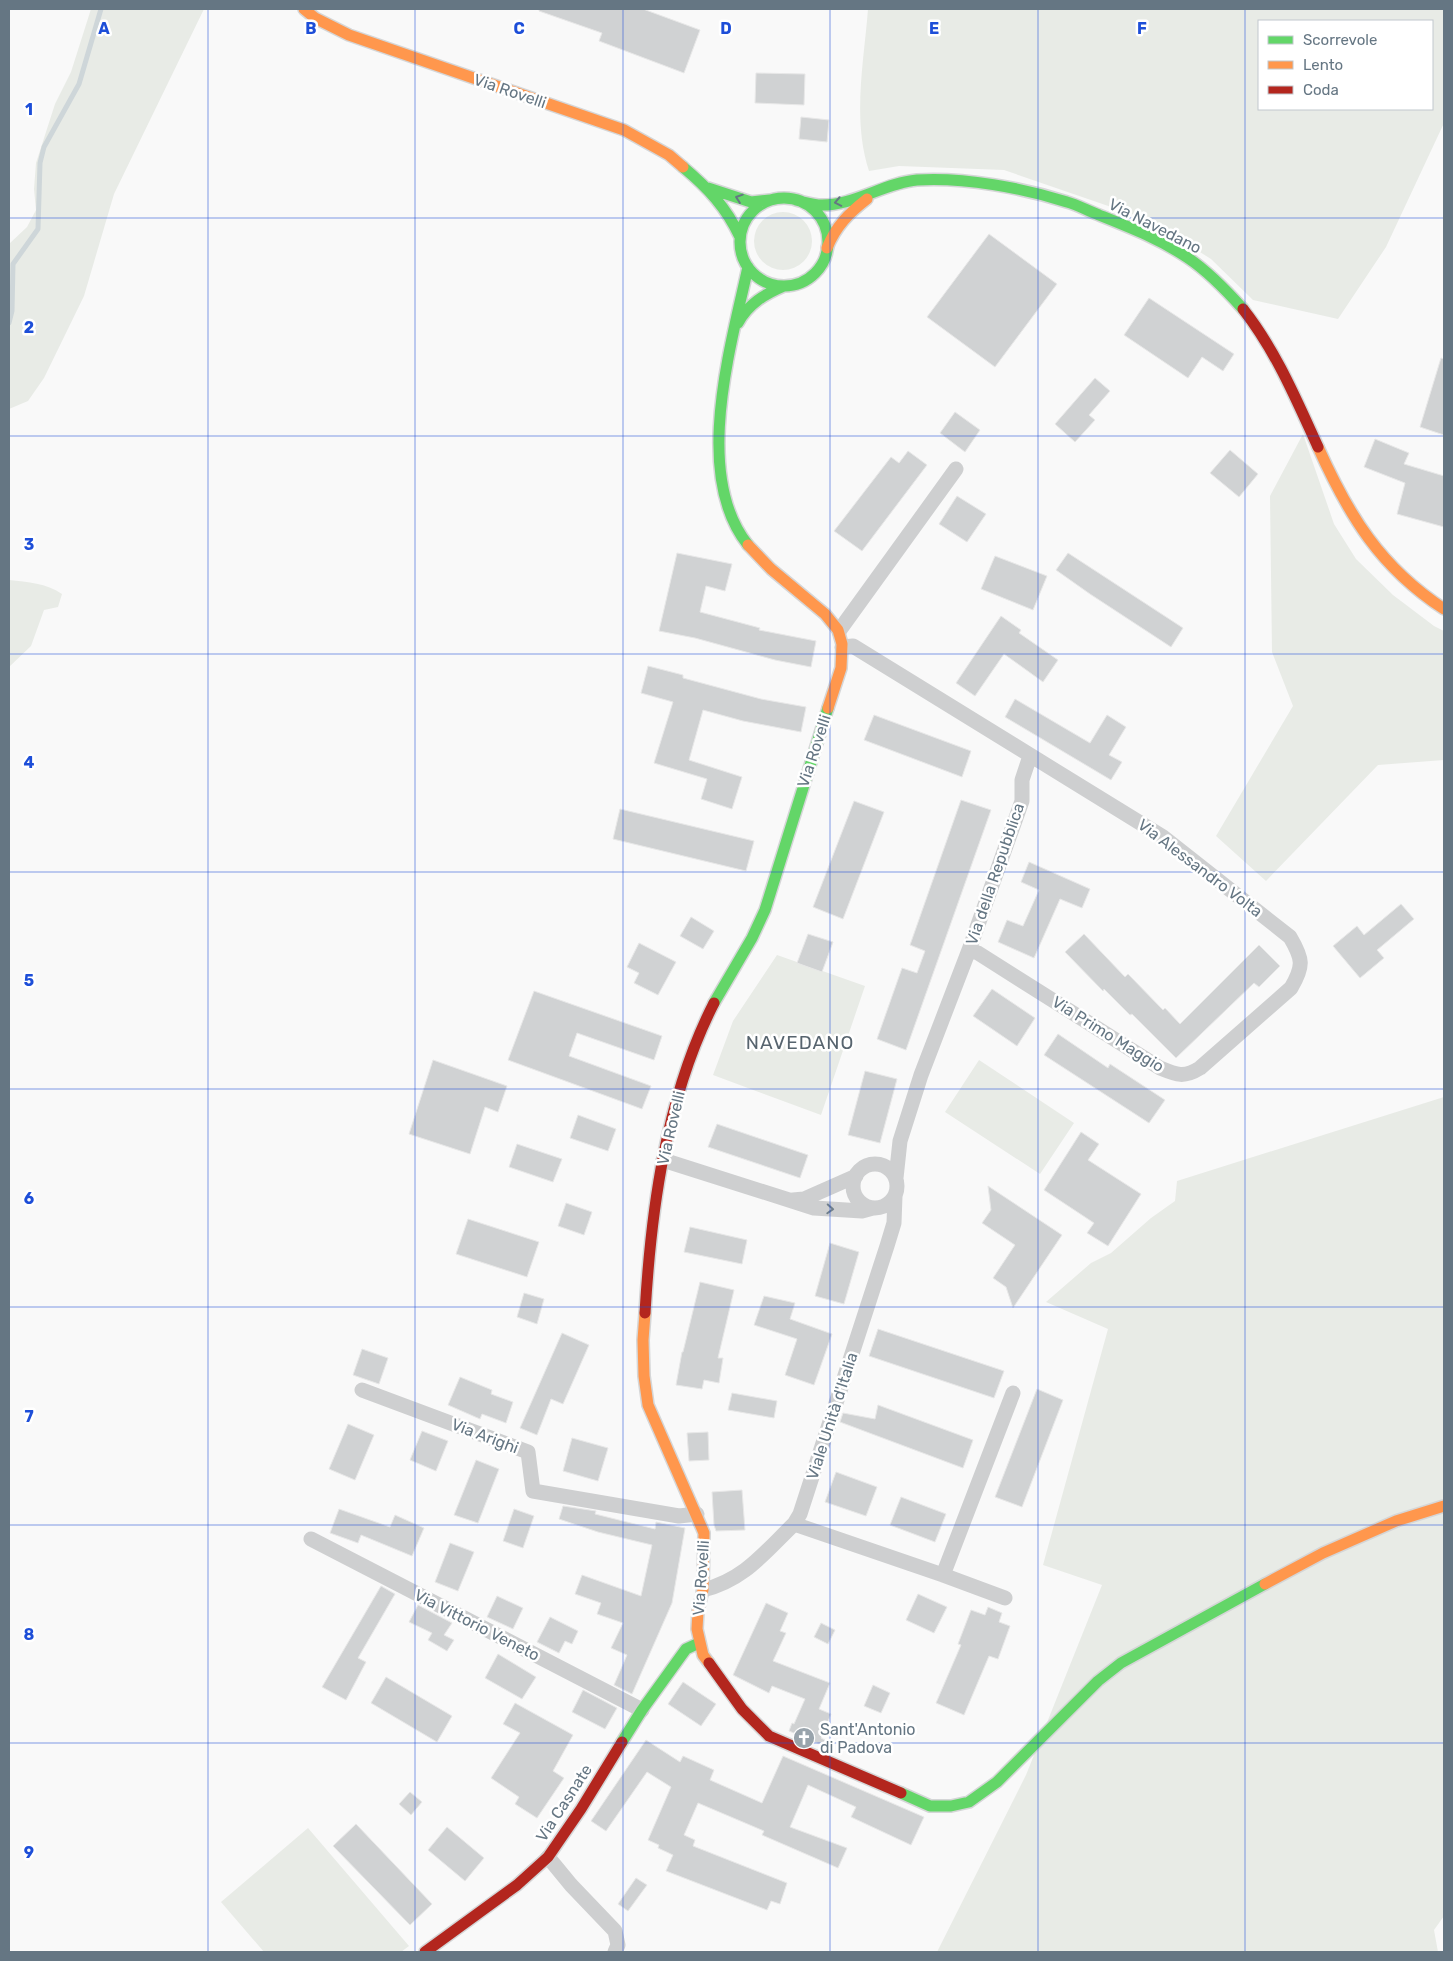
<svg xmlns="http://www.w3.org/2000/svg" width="1453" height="1961" viewBox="0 0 1453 1961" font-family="Rubik,sans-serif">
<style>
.green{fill:#e8ebe6;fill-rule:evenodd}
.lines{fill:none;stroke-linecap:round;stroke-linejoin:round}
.stream{stroke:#ced6d9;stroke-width:5}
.building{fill:#d0d2d3;stroke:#e8e8e8}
.fast-casing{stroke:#d5d6d7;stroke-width:14}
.slow-casing{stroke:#d5d6d7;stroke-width:14}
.jam-casing{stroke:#d5d6d7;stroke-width:14}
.street{stroke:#cecfd0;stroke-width:15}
.fast{stroke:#63d668;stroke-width:11}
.slow{stroke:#ff974d;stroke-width:11}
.jam{stroke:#b3261e;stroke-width:11}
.oneway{stroke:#657683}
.oneway2{stroke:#707f8b}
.grid{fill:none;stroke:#1d4ed8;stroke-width:1;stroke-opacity:0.55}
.labels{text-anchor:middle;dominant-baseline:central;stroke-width:5;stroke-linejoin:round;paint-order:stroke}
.street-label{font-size:16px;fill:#657683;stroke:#fff}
.poi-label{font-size:16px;fill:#657683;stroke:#fff;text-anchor:start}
.quarter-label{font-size:19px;letter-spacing:1px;fill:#57646e;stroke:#fff}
.grid-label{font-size:16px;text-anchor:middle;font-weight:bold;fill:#1d4ed8;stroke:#fff;stroke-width:5;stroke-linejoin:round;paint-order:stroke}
</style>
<rect width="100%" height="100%" fill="#f9f9f9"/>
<path class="green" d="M91,9h113l-90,185 -30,102 -40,82 -16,23 -19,8v-165l18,-17 9,-17 -2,-21 2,-26 19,-59 16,-32z
M868,9h576v114l-58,124 -48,72 -85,-19 -42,-41 -62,-39 -145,-50 -105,-4 -30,5c-17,-52 -5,-109 -1,-162zM1259,21h173v88h-173z
M754 241a29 29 0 1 1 58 0a29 29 0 1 1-58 0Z
M1303,434l31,90 22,35 37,36 41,31 10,5v129l-66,5 -112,116 -50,-45 77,-130 -21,-54 -2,-156z
M9,580c19,2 37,3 53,14l-4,13 -14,3 -13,36 -22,21z
M777,955l88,31 -44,129 -108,-40 20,-54z
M979,1060l95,63 -34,51 -95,-62z
M1444,1097v819l-10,14 4,22h-501l89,-177 76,-190 -59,-20 65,-236 -62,-27 45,-39 20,-10 40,-35 24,-17 2,-20z
M308,1828l101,118 -8,6h-137l-43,-50z"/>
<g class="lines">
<path class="stream" d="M9,323l3,-12 1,-47 25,-35 2,-66 4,-16 35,-63 22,-75"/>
</g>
<path class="building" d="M539,9h104l57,21 -16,43 -85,-32 3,-8 -63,-22z
M756,73l49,1 -1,31 -49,-2z
M801,117l28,3 -2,22 -28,-3z
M989,234l68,50 -62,83 -68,-50z
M1149,298l85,56 -11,17 -21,-14 -14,21 -64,-43z
M1441,358l3,1v76l-24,-8z
M1095,378l15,13 -21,24 6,5 -20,22 -20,-18z
M955,412l25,18 -15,22 -25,-19z
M1375,439l34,14 -5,11 40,12v51l-47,-13 8,-31 -41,-16z
M1230,450l28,24 -19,23 -29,-24z
M908,451l19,14 -65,86 -28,-20 57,-74 8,6z
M957,496l29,18 -19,28 -28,-18z
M677,553l55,11 -7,27 -19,-5 -6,26 60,16 -1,2 57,11 -5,26 -36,-7 -80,-22 -36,-7z
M1068,553l115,75 -12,19 -81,-53 -34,-24z
M995,556l52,20 -14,34 -52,-21z
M1001,616l20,14 -2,3 39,27 -15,22 -39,-28 -29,42 -19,-13z
M648,666l35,9v3l78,21 45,8 -5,25 -58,-11 -40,-11 -14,50 53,17 -10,32 -31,-10 6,-20 -53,-16 19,-61 -32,-9z
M1015,699l75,44 17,-28 19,12 -17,28 13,7 -11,18 -106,-63z
M874,715l97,36 -9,26 -98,-37z
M961,800l30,10 -85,240 -29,-11 25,-71 15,5 8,-22 -15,-6z
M854,801l30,11 -41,107 -30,-12z
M620,809l134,32 -8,30 -133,-32z
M1029,862l61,27 -8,19 -22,-9 -26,59 -36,-16 9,-22 16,6 16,-36 -18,-8z
M1401,904l13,15 -37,31 7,8 -24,20 -27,-32 24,-20 7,9z
M691,917l23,14 -11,18 -23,-13z
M808,934l25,8 -11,30 -25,-9z
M1084,934l41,43 3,-3 35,36 2,-2 15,16 79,-79 21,21 -21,21 -5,-4 -78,75 -44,-44 -2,1 -26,-26 -1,2 -38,-39z
M639,943l37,19 -18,33 -24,-12 5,-10 -12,-6z
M992,989l43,29 -18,28 -44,-30z
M534,991l128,45 -8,24 -77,-27 -8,23 82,30 -9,23 -134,-49z
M1058,1034l50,34 2,-4 55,36 -16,23 -105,-68z
M433,1060l74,26 -9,26 -13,-5 -15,47 -61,-20z
M865,1071l32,8 -17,64 -32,-8z
M578,1115l38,14 -8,22 -38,-13z
M717,1124l91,31 -8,23 -92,-31z
M1081,1132l18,12 -11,16 53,34 -33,52 -21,-13 7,-10 -50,-33z
M517,1144l45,15 -9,23 -44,-15z
M988,1186l74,49 -49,73 -7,-21 -13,-9 22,-33 -33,-22 9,-13z
M566,1203l26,9 -8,23 -26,-9z
M468,1219l71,23 -12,35 -71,-23z
M690,1227l57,13 -5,24 -58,-12z
M830,1243l29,9 -15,52 -29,-8z
M700,1282l34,8 -16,68h5l-4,25 -15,-3 -2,9 -26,-4 6,-33h1z
M524,1293l20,6 -7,25 -20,-7z
M764,1296l31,7 -5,16 42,15 -18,51 -29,-10 12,-36 -43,-14z
M878,1329l126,42 -10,27 -125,-42z
M562,1333l27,12 -26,59 -12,-5 -14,36 -17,-7z
M362,1349l26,9 -9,26 -26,-9z
M460,1377l32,13 -1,4 22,8 -7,21 -24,-9 -2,5 -32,-14z
M1037,1389l26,11 -41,107 -27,-10z
M732,1393l45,8 -3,17 -46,-8z
M878,1405l95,35 -10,28 -123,-46 3,-9 32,6z
M348,1424l26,11 -19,45 -26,-11z
M422,1431l26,10 -12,30 -26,-11z
M708,1432l1,28 -20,1 -2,-28z
M572,1438l36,10 -10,33 -35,-10z
M476,1460l23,9 -21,54 -24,-8z
M836,1472l41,15 -11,29 -41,-14z
M742,1490l3,40 -29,1 -2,-6 -2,-33z
M901,1497l45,17 -11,28 -45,-17z
M563,1506l33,5 -1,3 60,15 1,-7 29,6 -13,75 -40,91 -18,-9 13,-30 -16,-7 12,-25 -26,-9 4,-11 -26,-9 7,-19 59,21 11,-51 -54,-13 -39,-13z
M339,1509l51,18 5,-12 29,13 -12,28 -51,-21 -3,8 -28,-10z
M514,1509l20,7 -11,32 -20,-7z
M450,1543l24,9 -16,39 -23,-9z
M381,1586l14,8 -37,64 8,4 -20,38 -24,-13z
M918,1594l29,13 -13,26 -28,-13z
M497,1596l26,12 -10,21 -26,-12z
M766,1603l22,10 -8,18 6,2 -13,28 57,22 -11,26 12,5 -10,24 10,5 -2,5 -40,-17 3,-8 2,1 11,-25 -33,-13 -3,7 -36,-18z
M418,1605l34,18 -8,12 10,5 -7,11 -19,-11 4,-7 -23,-11z
M988,1607l14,6 -3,9 11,4 -12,33 -9,-3 -25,59 -28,-12 25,-58 -3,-1 13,-34 14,5z
M550,1617l28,14 -6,13 -7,-3 -6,12 -22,-11z
M821,1623l14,7 -7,14 -14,-7z
M498,1654l38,23 -14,22 -37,-21z
M386,1677l66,39 -15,26 -66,-39z
M683,1682l33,22 -15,22 -33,-22z
M873,1685l17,8 -9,20 -17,-7z
M583,1690l34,18 -12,21 -33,-17z
M515,1703l58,32 -20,36 11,7 -27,40 -22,-14 4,-7 -28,-19 29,-45 -17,-9z
M646,1740l34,22 3,-6 31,14 -4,10 52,23 21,-47 141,61 -13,28 -60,-28 5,-10 -48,-22 -18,42 57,21 -9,20 -76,-33 2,-4 -66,-28 -14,32 11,5 -2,6 94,37 -7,21 -9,-3 -4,9 -101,-39 7,-16 -15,-7 1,-3 -11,-5 23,-53 -24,-15 -41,59 -15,-10z
M410,1792l12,10 -11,13 -12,-11z
M356,1824l76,80 -22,21 -77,-79z
M447,1827l37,31 -19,23 -37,-31z
M636,1878l11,7 -19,26 -10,-7z"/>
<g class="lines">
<g class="fast-casing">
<path id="fast" d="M683,167c25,21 43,40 57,70
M708,188l43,14 19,-2
M740 242a44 44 0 1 1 88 0a44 44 0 1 1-88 0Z
M796,200c7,2 15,4 22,5 35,2 65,-22 99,-25 47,-3 106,8 150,22 11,3 21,9 32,13 30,12 61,24 89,43 21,14 38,32 55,51
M738,323c10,-19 27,-29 46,-37
M748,545c-56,-70 -17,-199 0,-278
M714,1003l38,-65 13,-28 63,-202
M622,1742l20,-32 44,-61 13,-6
M901,1793l29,13h21l18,-4 28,-20 101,-101 23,-18 144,-79"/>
</g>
<g class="slow-casing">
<path id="slow" d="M304,9l11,9 34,17 275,95 45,25 14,12
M827,248c9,-22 22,-35 40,-49
M1318,447c31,69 62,120 126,162
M748,545l23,24 54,45 13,16 4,14 -1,24 -13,40
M645,1313l-2,27 1,36 4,29 56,128 -1,57 -5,21 -1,18 6,26 6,8
M1265,1584l58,-31 73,-32 48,-15"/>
</g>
<g class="jam-casing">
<path id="jam" d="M1243,309c33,42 53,90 75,138
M645,1313c6,-104 21,-216 69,-310
M709,1663l33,46 27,27 132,57
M425,1952l92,-67 31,-28 33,-48 41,-67"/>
</g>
<path class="street" d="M839,631l117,-162
M842,647l11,-1 310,191 127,100c13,22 14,29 1,51l-91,80c-16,10 -23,7 -40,0l-182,-115 -9,-3
M663,1160l151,48 48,3 11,-3
M853 1186a22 22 0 1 1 44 0a22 22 0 1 1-44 0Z
M896,1178l4,-37 21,-66 48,-125 53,-149v-21l8,-24
M793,1200l11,-1 52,-23
M362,1390l166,62 5,39 146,25 18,-2
M794,1524l149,51 62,23
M311,1539l331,171
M943,1575l70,-182
M703,1590c41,-10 61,-37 91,-66l6,-10 87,-268 7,-23 1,-27
M548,1857l23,28 44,46 3,14 -3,7"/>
<use href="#fast" class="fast"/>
<use href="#slow" class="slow"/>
<use href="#jam" class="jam"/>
</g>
<defs><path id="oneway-chevron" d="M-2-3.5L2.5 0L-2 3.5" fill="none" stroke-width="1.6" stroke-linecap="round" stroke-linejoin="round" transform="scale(1.25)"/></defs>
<g class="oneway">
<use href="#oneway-chevron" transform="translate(739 198) rotate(-161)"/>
<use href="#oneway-chevron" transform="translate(838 202) rotate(169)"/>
</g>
<use class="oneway2" href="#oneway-chevron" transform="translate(830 1209) rotate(3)"/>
<path class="grid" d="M208,9v1943M415,9v1943M623,9v1943M830,9v1943M1038,9v1943M1245,9v1943M9,218h1435M9,436h1435M9,654h1435M9,872h1435M9,1089h1435M9,1307h1435M9,1525h1435M9,1743h1435"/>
<defs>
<g id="church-disc" transform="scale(1.125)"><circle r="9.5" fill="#99a4ac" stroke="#fff"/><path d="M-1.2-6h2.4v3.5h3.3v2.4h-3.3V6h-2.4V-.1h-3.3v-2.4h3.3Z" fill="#fff"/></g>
</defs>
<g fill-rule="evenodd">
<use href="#church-disc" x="804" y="1738"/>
</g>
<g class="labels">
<g class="street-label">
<text transform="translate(510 91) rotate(19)">Via Rovelli</text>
<text transform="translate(1155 226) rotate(27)">Via Navedano</text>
<text transform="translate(814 751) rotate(-72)">Via Rovelli</text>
<text transform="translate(1200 868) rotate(37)">Via Alessandro Volta</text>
<text transform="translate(995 874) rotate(-71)">Via della Repubblica</text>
<text transform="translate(1108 1034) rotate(32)">Via Primo Maggio</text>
<text transform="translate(671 1128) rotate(-77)">Via Rovelli</text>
<text transform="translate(832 1416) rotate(-72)">Viale Unità d'Italia</text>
<text transform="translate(485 1436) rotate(21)">Via Arighi</text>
<text transform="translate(701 1578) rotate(-86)">Via Rovelli</text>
<text transform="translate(477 1625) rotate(27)">Via Vittorio Veneto</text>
<text transform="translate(564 1803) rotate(-57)">Via Casnate</text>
</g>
<g class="poi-label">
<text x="820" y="1729">Sant'Antonio<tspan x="820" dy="18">di Padova</tspan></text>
</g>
<g class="quarter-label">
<text x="800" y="1042">NAVEDANO</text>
</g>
</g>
<g class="grid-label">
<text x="104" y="34">A</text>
<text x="311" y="34">B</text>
<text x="519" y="34">C</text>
<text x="726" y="34">D</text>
<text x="934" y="34">E</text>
<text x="1142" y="34">F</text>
<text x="29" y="115">1</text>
<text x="29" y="333">2</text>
<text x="29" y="550">3</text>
<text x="29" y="768">4</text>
<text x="29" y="986">5</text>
<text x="29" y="1204">6</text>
<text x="29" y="1422">7</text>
<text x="29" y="1640">8</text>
<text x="29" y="1858">9</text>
</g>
<rect width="1453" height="1961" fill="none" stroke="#657683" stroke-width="20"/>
<rect x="1258" y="20" width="175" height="90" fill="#ffffff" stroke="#c1c8cd"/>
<rect x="1268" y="36" width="25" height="8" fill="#63d668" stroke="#c1c8cd"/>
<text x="1303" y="45" font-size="15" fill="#657683">Scorrevole</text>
<rect x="1268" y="61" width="25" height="8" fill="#ff974d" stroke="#c1c8cd"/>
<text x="1303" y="70" font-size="15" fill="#657683">Lento</text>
<rect x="1268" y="86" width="25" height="8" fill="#b3261e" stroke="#c1c8cd"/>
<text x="1303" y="95" font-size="15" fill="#657683">Coda</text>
</svg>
